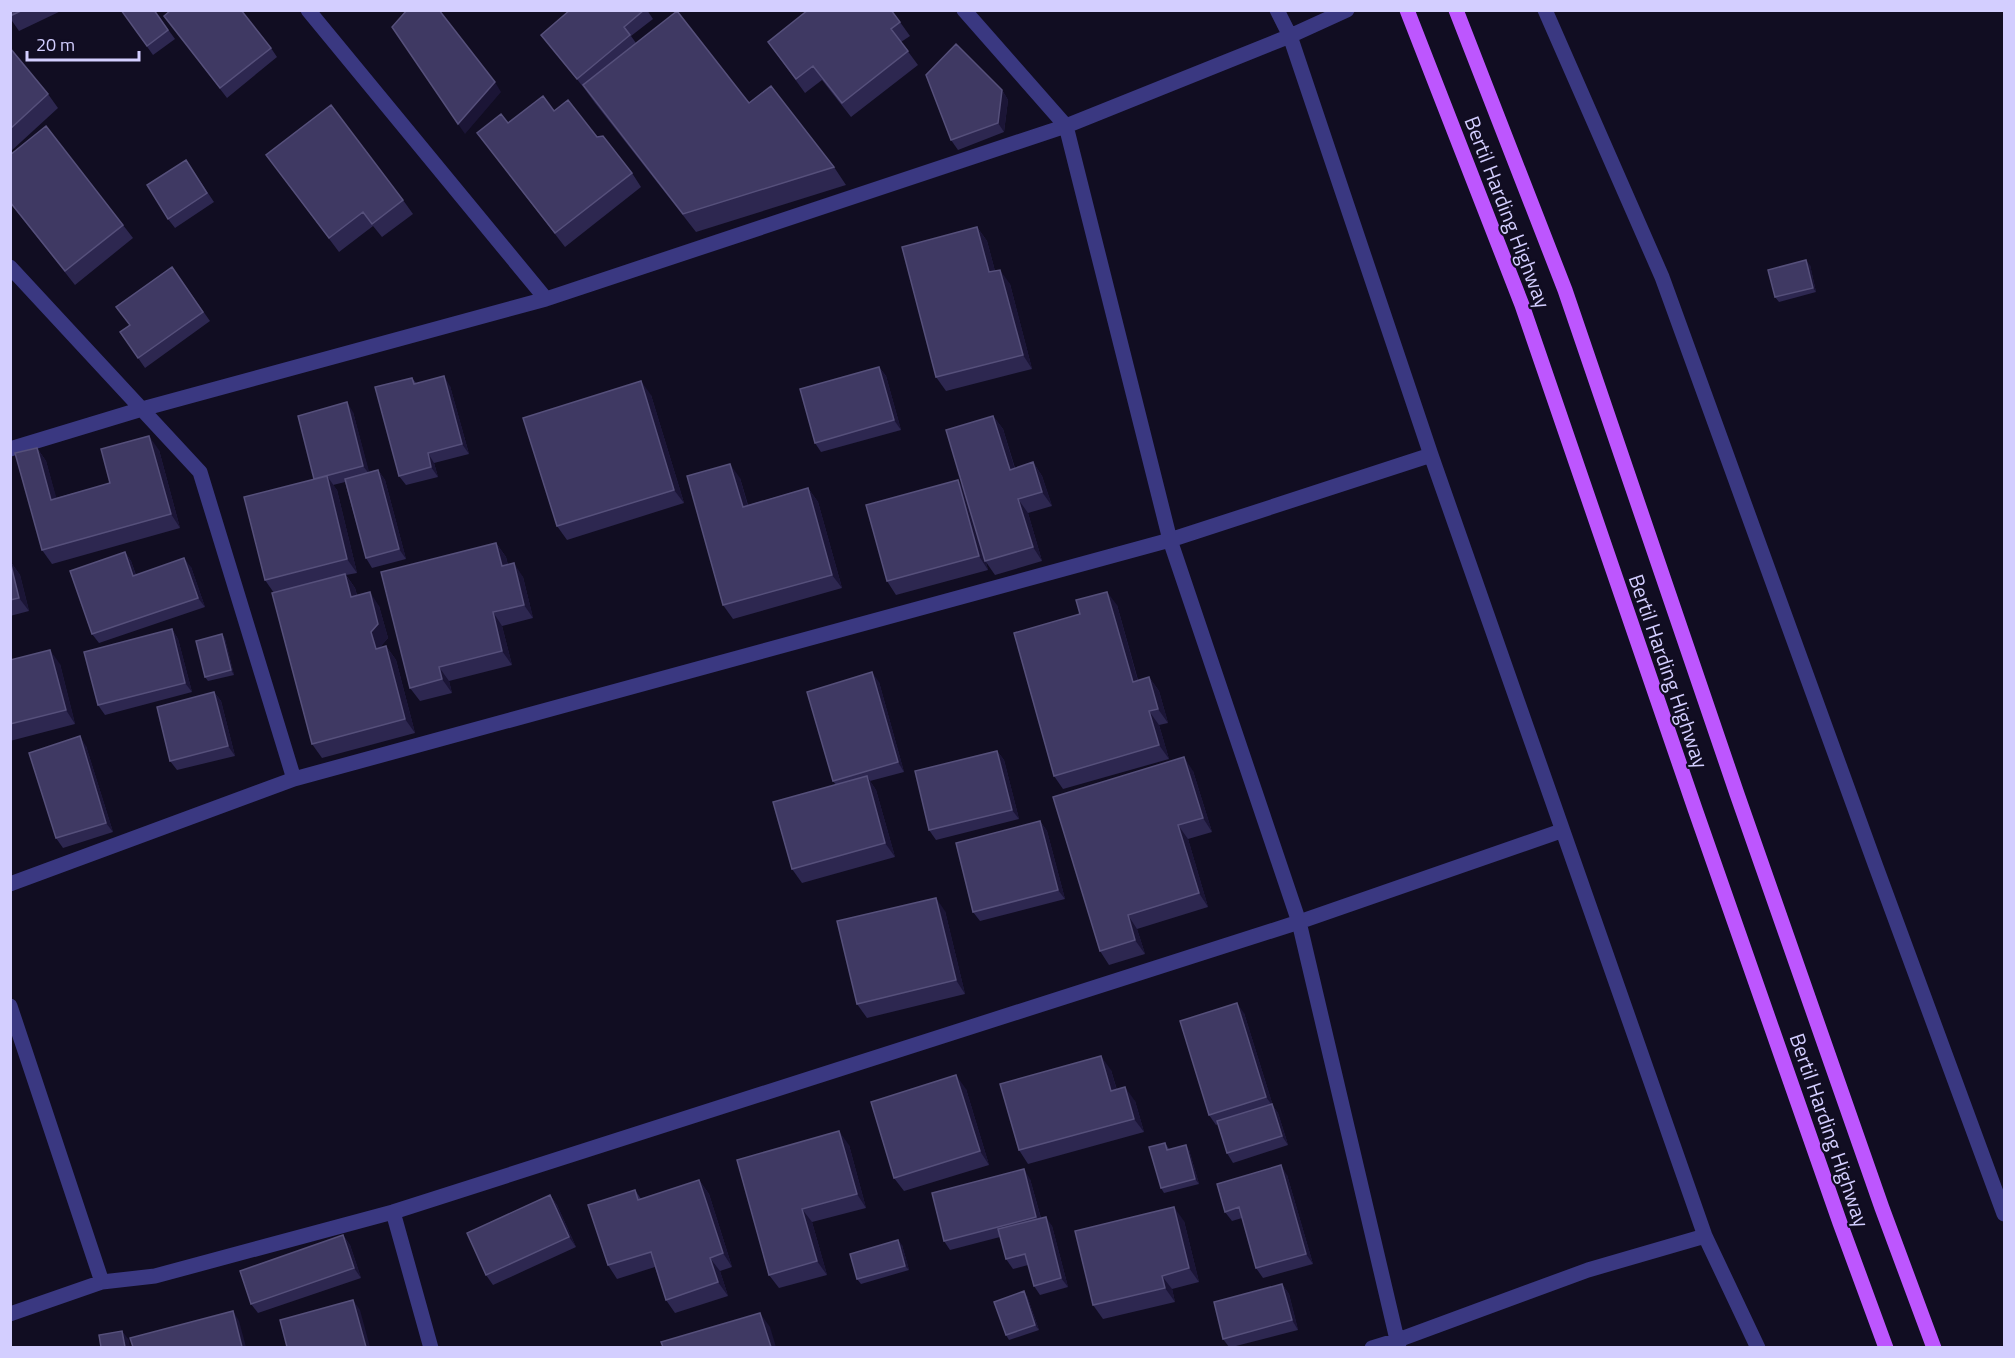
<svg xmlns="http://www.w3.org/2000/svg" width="2015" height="1358" viewBox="0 0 2015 1358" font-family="'Titillium Web',sans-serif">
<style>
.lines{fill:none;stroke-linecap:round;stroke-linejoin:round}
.minor{stroke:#3a3881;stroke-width:15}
.primary{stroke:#bd56fe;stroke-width:15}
.wall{fill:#2d2750}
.shaded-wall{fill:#1b1536}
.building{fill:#3f3963;stroke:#56507b;stroke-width:1.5}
.labels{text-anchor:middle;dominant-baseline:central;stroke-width:4.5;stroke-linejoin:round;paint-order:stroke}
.street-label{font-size:21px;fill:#d3ceff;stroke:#110d22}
</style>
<rect width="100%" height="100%" fill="#110d22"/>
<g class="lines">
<path class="minor" d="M308,10l238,289
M964,10l102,116 104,414 129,382 100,426
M1277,10l13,26 141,419 274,781 53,112
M1545,10l117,267 213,587 129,350
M10,267l190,205 94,307
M10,449l132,-40 404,-110 520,-173 224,-90 57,-26
M10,884l284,-105 876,-239 261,-85
M10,1006l92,276
M393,1212l38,136
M10,1314l92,-32 53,-6 238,-64 906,-290 262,-91
M1372,1348l26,-8 190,-70 117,-34"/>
<path class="primary" d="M1407,10l115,295 173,504 145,414 46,125
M1456,10l109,280 172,504 145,414 52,140"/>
</g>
<path class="wall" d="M10,10h53l-44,21 -9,-13z
M121,10h33l21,29 -22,16z
M570,10h77l6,9 -22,17 5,7 113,60 85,64 12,18 -150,47 -101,-129 -11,-15 -43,-53z
M164,16l107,32 6,9 -50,41z
M900,22l10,14 -9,6 17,23 -67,52 -29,-37 -17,13 -37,-51z
M10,48l38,46 10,14 -48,44z
M1002,90l6,10 -4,32 -46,18 -7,-10z
M554,111l43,26 35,36 9,14 -76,60 -88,-114 31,-10z
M10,155l113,70 10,13 -58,47 -65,-82z
M266,155l137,45 10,14 -31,23 -9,-11 -34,26z
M186,160l28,42 -39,26 -7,-9z
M977,227l10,14 8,30 15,13 22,85 -86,22 -10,-14z
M1810,265l6,27 -37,10 -4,-5z
M172,267l38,54 -65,47 -25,-36 10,-7z
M879,367l7,9 15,54 -80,22 -6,-9z
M412,378l5,6 33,2 19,68 -35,9 4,14 -32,8 -7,-9z
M651,395l33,108 -117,37 -10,-14z
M353,412l16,61 9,-3 7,10 21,79 -34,9 -6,-10 -21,-76 -12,3 4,5 20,83 -11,2 9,13 2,7 22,11 9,32 -7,8v1l5,-1 10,14 19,73 -93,25 -10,-14 -38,-151 -9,-13 49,-101z
M993,416l10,13 12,39 18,-6 9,14 10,30 -24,7 14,48 -47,14 -9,-13 2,8 -92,25 -9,-14 76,-94z
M37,448l9,13 10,37 54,-15 49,-33 21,78 -128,36 -10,-14z
M740,478l8,27 60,-17 10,14 24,86 -109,31 -10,-14z
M496,543l10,14 2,8 15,12 10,41 -31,8 10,39 -63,16 3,12 -32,8 -10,-13z
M125,552l6,9 5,14 55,-8 14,40 -106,36 -7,-9z
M10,561l10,14 9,36 -19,5z
M1117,605l21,75 11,-3 10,14 9,32 -9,2 10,34 -106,30 -9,-13z
M172,629l6,10 14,53 -87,23 -7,-10z
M222,634l3,5 9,36 -26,6 -3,-4z
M10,660l50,4 15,60 -65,17z
M879,682l25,90 -34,9 6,9 19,67 -93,26 -10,-14 44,-84 -3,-4z
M214,692l7,9 14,55 -58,14 -7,-9z
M86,746l27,86 -50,16 -7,-10z
M997,751l7,9 15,59 -83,21 -7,-10z
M1193,771l19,61 -24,7 20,68 -71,22 8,25 -36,11 -9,-14z
M1040,821l7,10 18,68 -85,22 -7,-9z
M945,911l20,83 -98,24 -10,-14z
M1244,1013l29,93 5,7 10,32 -55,18 -6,-10 -9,-29 -2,1 -7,-10z
M1111,1070l6,20 18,11 9,31 -116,32 -9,-14z
M966,1089l23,76 -85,26 -10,-13z
M1165,1143l4,6 20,1 10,34 -35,9 -3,-5z
M849,1145l17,63 -54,14 15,53 -48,13 -10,-13 -32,-115z
M1287,1175l26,89 -50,14 -7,-10 -14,-50 -10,3 -7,-9z
M1030,1179l11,39 11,8 16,61 -28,8 -6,-9 -6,-21 -15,4 -7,-10 -6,-22 -50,13 -6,-9z
M699,1180l10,14 23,73 -12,4 8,25 -53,17 -9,-13 -11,-33 -38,12 -9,-14 27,-75 6,9z
M550,1195l7,10 19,42 -83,38 -7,-10z
M1184,1221l15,61 -27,7 3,13 -72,17 -10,-14z
M343,1235l7,10 11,33 -103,35 -7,-9z
M902,1245l7,25 -48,14 -4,-5z
M1282,1284l7,10 9,36 -66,17h-3l-6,-8z
M1027,1296l12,34 -30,10 -3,-5z"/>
<path class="shaded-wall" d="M495,82l6,10 -36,42 -7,-10z
M1002,90l6,10 -4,32 -6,-9z
M977,227l10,14 12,45 -10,-14z
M1806,260l4,5 6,27 -3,-4z
M1000,270l10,14 22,85 -9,-14z
M879,367l7,9 15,54 -7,-10z
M444,376l6,10 19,68 -7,-10z
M641,381l10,14 33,108 -10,-13z
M347,402l6,10 17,63 -7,-9z
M993,416l10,13 16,54 -9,-13z
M149,436l10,14 21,78 -9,-14z
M37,448l9,13 15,53 -10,-14z
M428,453l6,10 4,14 -7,-10z
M1033,462l9,14 10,30 -10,-14z
M730,464l10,14 12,43 -9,-14z
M378,470l7,10 21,79 -7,-10z
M327,476l10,14 20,83 -10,-14z
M958,480l10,14 20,76 -9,-14z
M808,488l10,14 24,86 -10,-13z
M1018,499l10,14 14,48 -9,-14z
M496,543l10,14 5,23 -9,-14z
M125,552l6,9 8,24 -6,-9z
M184,558l7,9 14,40 -7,-9z
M10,561l10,14 9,36 -10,-13z
M514,563l9,14 10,41 -9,-13z
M345,574l10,14 6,23 -10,-14z
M370,592l9,14 9,32 -7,8 4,17 -9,-14 -5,-17z
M1107,592l10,13 25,91 -9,-14z
M493,612l9,14 10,39 -10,-14z
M172,629l6,10 14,53 -7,-9z
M222,634l3,5 9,36 -3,-5z
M386,646l10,14 19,73 -10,-14z
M50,650l10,14 15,60 -9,-14z
M439,667l10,14 3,12 -10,-14z
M872,672l7,10 25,90 -6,-10z
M1149,677l10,14 9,32 -10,-14z
M214,692l7,9 14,55 -7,-10z
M1149,711l10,14 10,34 -10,-14z
M80,736l6,10 27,86 -7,-9z
M997,751l7,9 15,59 -7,-9z
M1184,757l9,14 19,61 -9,-14z
M867,776l9,14 19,67 -10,-14z
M1040,821l7,10 18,68 -7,-9z
M1178,825l10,14 20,68 -9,-14z
M936,898l9,13 20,83 -9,-14z
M1128,915l9,14 8,25 -10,-14z
M1237,1003l7,10 29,93 5,7 10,32 -6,-9 -10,-31 -6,-8z
M1101,1056l10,14 10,35 -10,-14z
M956,1075l10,14 23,76 -9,-14z
M1125,1087l10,14 9,31 -10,-13z
M839,1131l10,14 17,63 -9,-14z
M1186,1145l3,5 10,34 -4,-5z
M1281,1165l6,10 26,89 -7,-10z
M1024,1169l6,10 13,47 -7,-9z
M699,1180l10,14 23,73 -9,-14z
M550,1195l7,10 19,42 -7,-10z
M1174,1207l10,14 15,61 -10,-14z
M802,1209l10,13 15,53 -10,-14z
M1046,1217l6,9 16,61 -7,-9z
M343,1235l7,10 11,33 -7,-10z
M898,1240l4,5 7,25 -4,-4z
M710,1258l10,13 8,25 -10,-14z
M1162,1276l10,13 3,13 -10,-14z
M1282,1284l7,10 9,36 -6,-10z
M1024,1291l3,5 12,34 -4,-5z
M353,1300l7,10 10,37h-4z
M233,1311l6,10 7,26h-4z
M760,1313l10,14 6,20h-5z
M122,1331l7,9 1,7h-5z"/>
<path class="building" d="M10,10h13l-13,6z
M121,10h33l14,20 -21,16z
M171,10h70l30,38 -51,40 -56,-72z
M407,10h32l56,72 -37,42 -66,-97z
M570,10h74l-20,17 6,8 -53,44 -36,-44z
M808,10h83l9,12 -9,7 17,22 -66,52 -29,-37 -17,13 -28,-37z
M677,11l72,92 22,-17 63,81 -151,47 -100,-129z
M956,44l46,46 -4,33 -47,17 -25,-65z
M10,48l38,46 -38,35z
M543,96l11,15 14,-11 29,37 6,-1 29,37 -77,60 -78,-100 24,-19 7,9z
M331,105l72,95 -31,24 -9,-12 -34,26 -63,-83z
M46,126l77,99 -58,46 -55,-69v-47z
M186,160l21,33 -39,26 -21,-34z
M977,227l12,45 11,-2 23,85 -87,22 -34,-130z
M1806,260l7,28 -38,9 -7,-27z
M172,267l31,45 -65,46 -18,-26 10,-7 -14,-18z
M879,367l15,53 -79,23 -15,-54z
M444,376l18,68 -34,9 3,14 -32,9 -24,-89 37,-9 2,6z
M641,381l33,109 -117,36 -34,-108z
M347,402l16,64 -49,13 -16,-63z
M993,416l17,54 23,-8 9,30 -24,7 15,48 -48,14 -39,-131z
M149,436l22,78 -129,36 -27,-97 22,-5 14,52 59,-17 -9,-34z
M730,464l13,43 65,-19 24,87 -109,30 -36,-129z
M378,470l21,79 -33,9 -21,-79z
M327,476l20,83 -82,21 -21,-83z
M958,480l21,76 -92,25 -21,-76z
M496,543l6,23 12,-3 10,42 -31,7 9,39 -63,16 3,12 -32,9 -29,-116z
M125,552l8,24 51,-18 14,40 -106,36 -22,-63z
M10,561l9,37 -9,2z
M345,574l6,23 19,-5 8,32 -7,8 5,17 10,-3 19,73 -93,25 -40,-151z
M1107,592l26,90 16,-5 9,32 -9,2 10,34 -105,31 -40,-143 66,-19 -4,-14z
M172,629l13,54 -87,22 -14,-53z
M222,634l9,36 -26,7 -9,-36z
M50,650l16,60 -56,14v-64z
M872,672l26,90 -65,19 -26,-89z
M214,692l14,54 -58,15 -13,-54z
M80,736l26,87 -50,15 -27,-85z
M997,751l15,59 -83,20 -14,-59z
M1184,757l19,61 -25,7 21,68 -71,22 7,25 -35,11 -47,-154z
M867,776l18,67 -93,26 -19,-67z
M1040,821l18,69 -85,22 -17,-69z
M936,898l20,82 -99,24 -20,-83z
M1237,1003l29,94 -57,18 -29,-94z
M1101,1056l10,35 14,-4 9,32 -115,31 -19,-66z
M956,1075l24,76 -86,27 -23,-76z
M1272,1104l10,32 -55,17 -10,-32z
M839,1131l18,63 -55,15 15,52 -48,14 -32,-115z
M1165,1143l2,7 19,-5 9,34 -34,9 -12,-41z
M1281,1165l25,89 -50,14 -17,-61 -14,5 -8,-28z
M1024,1169l12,48 -92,24 -12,-48z
M699,1180l24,73 -13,5 8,24 -52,18 -15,-48 -43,13 -20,-60 47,-15 3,10z
M550,1195l19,42 -83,38 -19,-42z
M1174,1207l15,61 -27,8 3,12 -72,17 -18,-74z
M1046,1217l15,61 -27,8 -9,-32 -19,5 -8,-30z
M343,1235l11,33 -103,36 -11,-33z
M898,1240l7,26 -48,13 -7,-25z
M1282,1284l10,36 -69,19 -9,-37z
M1024,1291l11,34 -29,10 -12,-33z
M353,1300l13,47h-79l-7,-27z
M233,1311l9,36h-109l-3,-9z
M760,1313l11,34h-108l-2,-5z
M122,1331l3,16h-24l-2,-12z"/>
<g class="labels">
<g class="street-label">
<text transform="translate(1508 212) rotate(69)">Bertil Harding Highway</text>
<text transform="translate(1669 671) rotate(71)">Bertil Harding Highway</text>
<text transform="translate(1830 1130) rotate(71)">Bertil Harding Highway</text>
</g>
</g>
<rect width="2015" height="1358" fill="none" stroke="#d3ceff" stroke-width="24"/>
<path d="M27 51v9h112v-9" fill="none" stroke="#d3ceff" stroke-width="3"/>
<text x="36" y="51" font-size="18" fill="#d3ceff" stroke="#110d22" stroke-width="4.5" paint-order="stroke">20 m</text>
</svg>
